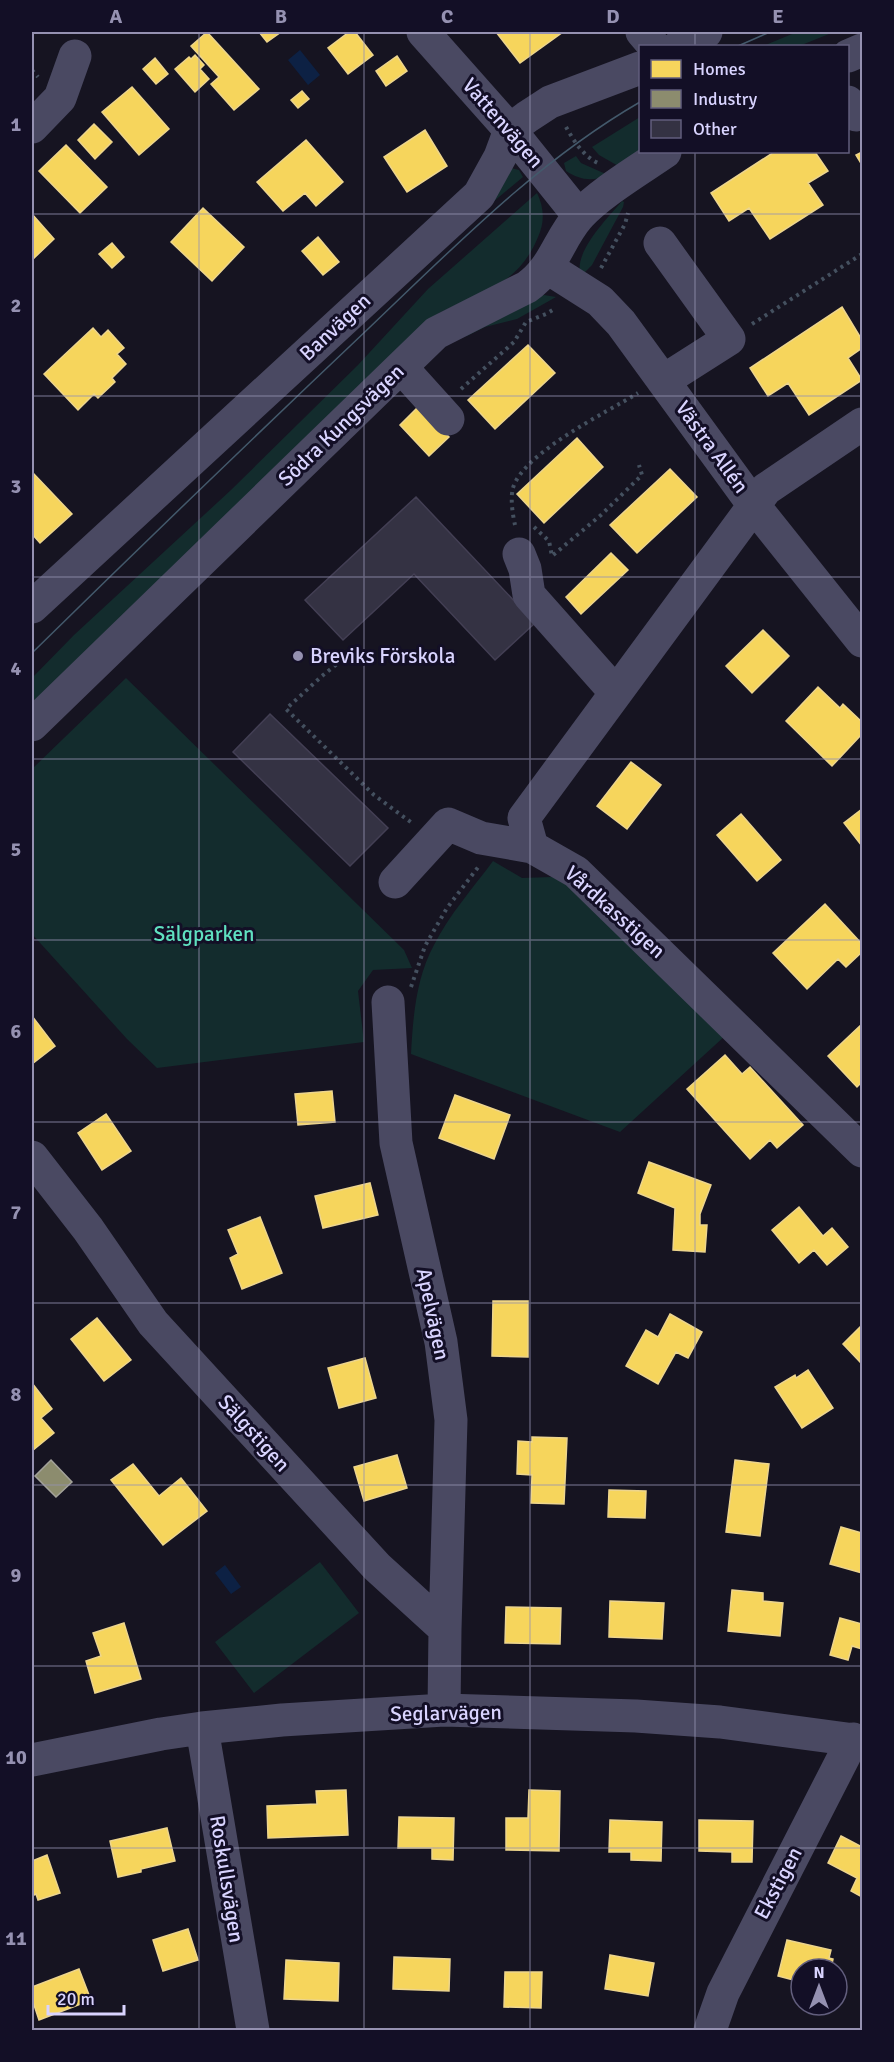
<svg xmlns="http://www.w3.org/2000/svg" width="894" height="2062" viewBox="0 0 894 2062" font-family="Signika,sans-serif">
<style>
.green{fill:#132c2d}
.water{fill:#0d2144}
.homes{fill:#f6d55c;stroke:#edd58d;stroke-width:1.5}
.industry{fill:#8c8c6e;stroke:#a3a29a;stroke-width:1.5}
.building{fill:#343243;stroke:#433f54;stroke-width:1.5}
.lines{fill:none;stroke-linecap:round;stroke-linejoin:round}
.path{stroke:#44505f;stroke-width:4;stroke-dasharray:3 4.5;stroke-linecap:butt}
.minor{stroke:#4a4962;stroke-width:33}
.tram{stroke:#43596b;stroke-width:1.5}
.grid{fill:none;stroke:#9591b1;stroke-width:1.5;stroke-opacity:0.55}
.poi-dot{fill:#9591b1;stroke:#130f26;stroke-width:2}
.labels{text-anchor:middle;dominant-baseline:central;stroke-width:6;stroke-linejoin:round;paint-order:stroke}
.street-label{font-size:21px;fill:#d9d4ff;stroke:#130f26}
.poi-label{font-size:21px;fill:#d9d4ff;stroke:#130f26;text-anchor:start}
.park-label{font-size:21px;fill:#5fe0c0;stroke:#130f26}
.neatline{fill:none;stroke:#9591b1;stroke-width:2}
.grid-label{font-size:20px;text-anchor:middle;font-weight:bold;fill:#9591b1}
</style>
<rect width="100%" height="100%" fill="#161421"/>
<path class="green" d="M797,32h37l-35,14h-36z
M640,117v35l-20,15 -21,-12 -7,-8z
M576,156l5,7 27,12c-16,7 -28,5 -42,-4l-2,-8z
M511,168l8,2 4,7 -36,30z
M537,193c7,14 8,29 1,44 -20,49 -56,54 -99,76l-407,392v-27l42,-43 157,-145 127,-125 70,-76z
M622,201l2,1 -1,5 -31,58 -11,11c-9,-23 27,-58 41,-75z
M544,295l12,2 -39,22 -32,8 -20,10 34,-26z
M126,678l278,272 8,18 -39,2 -15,21 6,51 -207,26 -30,-29 -95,-105v-165z
M493,861l29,17 30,-1 27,10 147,148 -106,97 -209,-78c2,-37 5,-76 23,-109 15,-30 39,-57 59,-84z
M320,1562l39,51 -105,80 -39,-51z"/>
<path class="water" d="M300,50l20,25 -12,10 -20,-25z
M225,1565l16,22 -10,7 -16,-21z"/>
<path class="homes" d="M207,32l52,57 -25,21 -23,-26 8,-7 -28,-31z
M259,32h22l-14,10z
M349,32h6l18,23 -25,19 -20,-26z
M496,32h67l-43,31z
M195,55l9,10 -4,4 9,10 -14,13 -20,-23 14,-12 2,2z
M397,56l10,15 -21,15 -10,-15z
M155,58l13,16 -12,10 -13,-15z
M132,87l37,42 -30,26 -37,-43z
M302,91l7,8 -11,9 -7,-8z
M94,124l18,18 -17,17 -17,-19z
M425,130l22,36 -40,26 -23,-35z
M306,140l37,42 -27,24 -11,-13 -22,18 -26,-29z
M66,145l41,42 -27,26 -41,-42z
M774,152h41l13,19 -20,12 15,22 -53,34 -21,-31 -20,13 -18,-28z
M862,152v13l-6,-10z
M203,208l41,39 -32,34 -41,-39z
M32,214l22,25 -22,21z
M318,237l21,25 -16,13 -21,-24z
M112,243l12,14 -12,11 -13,-14z
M842,307l20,33v8l-14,10 14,22 -53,35 -21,-32 -20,13 -18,-28z
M93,328l8,9 7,-7 16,18 -7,6 9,10 -14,14 3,4 -17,16 -4,-4 -16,16 -34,-36z
M528,345l27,28 -60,56 -27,-29z
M419,406l30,31 -20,19 -29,-31z
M577,438l26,29 -59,56 -27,-29z
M670,469l27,28 -60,56 -27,-28z
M33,473l39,41 -32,29 -8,-9v-60z
M611,553l17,17 -47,44 -15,-17z
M763,630l26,26 -37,37 -26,-27z
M818,687l22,21 3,-4 19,18v12l-30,32 -46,-45z
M631,762l30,23 -34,44 -30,-23z
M862,809v37l-18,-23z
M741,814l40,46 -24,21 -40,-46z
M825,904l37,40v8l-16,15 -8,-8 -31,30 -34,-36z
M32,1016l23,30 -23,18z
M862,1024v58l-5,5 -29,-31z
M725,1055l17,19 8,-7 53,58 -26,23 -7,-8 -20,19 -63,-70z
M332,1091l3,31 -37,3 -3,-31z
M455,1095l55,20 -16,44 -55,-21z
M106,1114l25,37 -29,19 -24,-37z
M649,1162l62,23 -11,29v11h7l-2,27 -32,-2 2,-42 -37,-15z
M370,1183l8,32 -55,13 -8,-32z
M799,1207l24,29 9,-8 16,19 -21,18 -13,-15 -15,13 -27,-33z
M260,1217l22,56 -40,16 -12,-31 8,-4 -10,-24z
M493,1301h35v56l-36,-1z
M670,1314l32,18 -14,26 -12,-6 -18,32 -32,-18 20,-36 12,7z
M97,1318l34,42 -27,21 -33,-42z
M862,1325v39l-19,-20z
M365,1358l11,40 -37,10 -11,-40z
M808,1370l25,38 -31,20 -27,-41 20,-12 1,3z
M32,1383l20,26 -11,9 13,15 -22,18z
M532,1437l35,1 -3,66 -33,-1 1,-28 -15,-1 1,-33 14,1z
M397,1455l10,33 -43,13 -10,-34z
M735,1460l34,4 -9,72 -34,-4z
M133,1464l26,32 22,-18 26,33 -44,34 -52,-65z
M609,1490l37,1 -1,27 -37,-1z
M841,1527l21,6v40l-32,-9z
M732,1590l31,3v8l20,2 -3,33 -52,-5z
M610,1601l54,2 -2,36 -53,-2z
M506,1607l55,1 -1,36 -55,-1z
M840,1618l22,6v25l-10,-3 -4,14 -18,-5z
M124,1623l17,56 -46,14 -9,-32 15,-5 -8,-23z
M346,1790l2,45 -80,3 -1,-32 50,-2 -1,-13z
M529,1790l31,1 -1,60 -53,-1v-32h22z
M399,1817l55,1 -1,42 -21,-1v-11h-34z
M610,1820l52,2 -1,39 -30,-1v-8h-22z
M699,1820l54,1 -1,41h-20v-10l-33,-1z
M167,1828l8,33 -34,8v3l-23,5 -8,-36z
M841,1836l21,11v50l-11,-6 6,-13 -29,-15z
M47,1855l13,38 -22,7 -2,-6 -4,2v-35z
M188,1929l10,31 -35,11 -10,-31z
M787,1940l44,10 -2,8 4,1 -2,10h-30v13l-23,-6z
M610,1955l44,8 -6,33 -43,-7z
M394,1957l56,2 -1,32 -56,-2z
M286,1960l53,3 -1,38 -54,-2z
M79,1969l12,31 -52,20 -7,-21v-12z
M505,1972h37l-1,36 -37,-1z"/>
<path class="industry" d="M51,1460l21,22 -16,15 -21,-21z"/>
<path class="building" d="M416,497l119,126 -40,37 -81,-86 -71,66 -38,-40z
M270,714l118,114 -38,38 -117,-114z"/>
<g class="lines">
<path class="path" d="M32,70l6,7
M566,127c8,14 17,29 32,36
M601,268l24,-44 3,-11
M752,324l110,-70
M461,389l53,-47 12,-20 20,-8 10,-6
M515,525c-2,-9 -5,-26 -2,-37 10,-35 94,-76 125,-95
M534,527l15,14 3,15 49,-41 41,-40 -3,-10
M342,660l-20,16 -36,33 88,86 38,28
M411,987l14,-41 22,-38 32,-42"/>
<path class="minor" d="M423,32l87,98 69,86
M642,32l12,14
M679,46l27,-14
M848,56l14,-6
M848,102l8,13
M32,127l28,-29 15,-42
M660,243l69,96 -66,42
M548,268l52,33 21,22 134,184 107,134
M401,367l47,52
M862,424l-96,65 -242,329 8,29 44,25 286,279
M519,554l6,15 4,26 87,98
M32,607l447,-412 21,-38 10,-27 17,-13 23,-15 90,-34
M32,725l404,-392 91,-46c27,-19 31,-47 52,-71 21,-23 60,-46 86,-64
M395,882l53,-58 33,14 51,9
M388,1002l8,141 45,199 10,78 -6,209
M32,1157l56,72 65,94 224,244 68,62 -1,81
M202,1728l51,302
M32,1760l129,-26 41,-6 80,-8 162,-10 192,6 84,6 142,19
M710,2030l13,-37 130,-254"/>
<path class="tram" d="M738,46l32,-14
M32,653c111,-109 223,-217 337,-325 85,-81 169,-167 271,-226"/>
</g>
<path class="grid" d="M199,32v1998M364,32v1998M530,32v1998M695,32v14M695,152v1878M32,214h830M32,396h830M32,577h830M32,759h830M32,940h830M32,1122h830M32,1303h830M32,1485h830M32,1666h830M32,1848h830"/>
<circle class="poi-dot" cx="298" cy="656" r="6"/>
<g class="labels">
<g class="street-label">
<text transform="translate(503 123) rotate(49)">Vattenvägen</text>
<text transform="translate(335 327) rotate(-43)">Banvägen</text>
<text transform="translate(341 425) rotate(-44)">Södra Kungsvägen</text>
<text transform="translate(712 447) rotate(54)">Västra Allén</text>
<text transform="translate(615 912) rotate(42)">Vårdkasstigen</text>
<text transform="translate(433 1314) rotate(78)">Apelvägen</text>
<text transform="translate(254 1433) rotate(48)">Sälgstigen</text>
<text transform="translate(446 1713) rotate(-1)">Seglarvägen</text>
<text transform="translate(227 1879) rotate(81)">Roskullsvägen</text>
<text transform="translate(778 1883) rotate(-62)">Ekstigen</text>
</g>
<g class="poi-label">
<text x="310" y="656">Breviks Förskola</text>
</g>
<g class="park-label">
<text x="204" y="934">Sälgparken</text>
</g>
</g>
<rect width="894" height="2062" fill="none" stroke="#130f26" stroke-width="66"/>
<rect x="639" y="45" width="210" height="108" fill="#130f26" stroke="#625e7d" stroke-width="1.5"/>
<rect x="651" y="60" width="30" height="18" fill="#f6d55c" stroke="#625e7d" stroke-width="1.5"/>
<text x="693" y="75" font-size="18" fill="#d9d4ff">Homes</text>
<rect x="651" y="90" width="30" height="18" fill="#8c8c6e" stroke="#625e7d" stroke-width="1.5"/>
<text x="693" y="105" font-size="18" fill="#d9d4ff">Industry</text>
<rect x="651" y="120" width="30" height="18" fill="#343243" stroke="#625e7d" stroke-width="1.5"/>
<text x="693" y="135" font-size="18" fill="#d9d4ff">Other</text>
<g transform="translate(819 1987)"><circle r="28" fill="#130f26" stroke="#625e7d" stroke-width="1.5"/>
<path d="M0-4.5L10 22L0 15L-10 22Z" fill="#9591b1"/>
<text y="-9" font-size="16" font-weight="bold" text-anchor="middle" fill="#d9d4ff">N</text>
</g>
<path d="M48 2005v9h76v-9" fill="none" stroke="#d9d4ff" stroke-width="3"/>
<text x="57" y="2005" font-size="18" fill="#d9d4ff" stroke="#130f26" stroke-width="4.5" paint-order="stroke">20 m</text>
<rect x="33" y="33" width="828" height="1996" class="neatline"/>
<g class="grid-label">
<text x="116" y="23">A</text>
<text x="281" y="23">B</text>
<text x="447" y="23">C</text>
<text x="613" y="23">D</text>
<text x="778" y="23">E</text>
<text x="16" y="131">1</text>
<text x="16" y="312">2</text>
<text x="16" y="493">3</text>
<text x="16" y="675">4</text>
<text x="16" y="856">5</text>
<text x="16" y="1038">6</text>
<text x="16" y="1219">7</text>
<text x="16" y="1401">8</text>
<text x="16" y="1582">9</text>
<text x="16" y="1764">10</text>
<text x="16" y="1945">11</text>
</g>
</svg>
